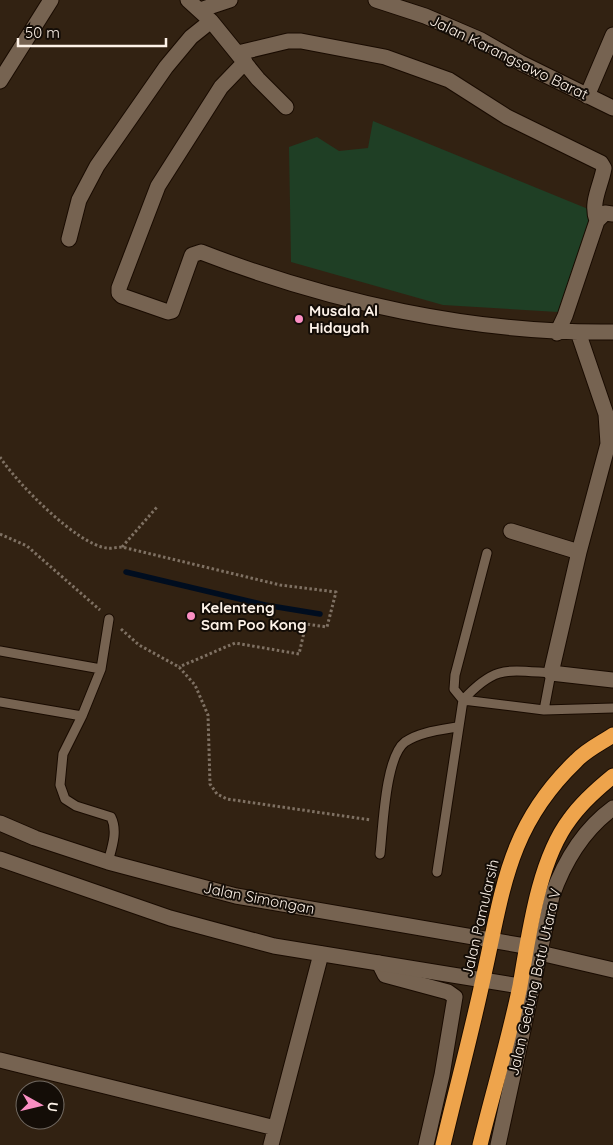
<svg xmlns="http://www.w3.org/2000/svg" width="613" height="1145" viewBox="0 0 613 1145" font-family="Quicksand,sans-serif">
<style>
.green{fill:#1f3f25}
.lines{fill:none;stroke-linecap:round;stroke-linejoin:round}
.stream{stroke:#000d1f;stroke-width:5.5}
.lane-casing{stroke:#190b00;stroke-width:11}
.street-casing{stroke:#190b00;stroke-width:17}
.secondary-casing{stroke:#190b00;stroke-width:17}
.highway-casing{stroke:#190b00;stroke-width:17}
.path{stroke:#7f7163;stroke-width:3;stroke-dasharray:2.5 2.5;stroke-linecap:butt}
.lane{stroke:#766351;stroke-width:9}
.street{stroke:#766351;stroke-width:15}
.secondary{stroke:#766351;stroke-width:15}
.highway{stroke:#eea44c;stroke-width:15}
.poi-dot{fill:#fb8fc3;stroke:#140d07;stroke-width:2}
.labels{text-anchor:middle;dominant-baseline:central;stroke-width:4;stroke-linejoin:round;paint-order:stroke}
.street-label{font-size:15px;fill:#fdf2e8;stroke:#140d07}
.poi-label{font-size:15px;font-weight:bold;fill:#fdf2e8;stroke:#140d07;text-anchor:start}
</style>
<rect width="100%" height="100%" fill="#322212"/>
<path class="green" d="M373,121l220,90 -35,101 -115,-7 -152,-43 -2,-115 28,-10 22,14 29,-3z"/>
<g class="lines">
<path class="stream" d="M126,572l139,33 55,9"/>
<g class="lane-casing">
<path id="lane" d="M487,553l-32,122 -1,14 9,11 81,10 69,-2
M0,651l101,18
M0,702l82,14
M380,854c3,-25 5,-97 25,-112 15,-10 35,-12 52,-15
M108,862c4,-15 10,-31 3,-45l-35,-11 -11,-7 -5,-14 3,-31 19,-38 19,-47 8,-50
M437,872l26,-172c32,-35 44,-30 88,-27l-7,37"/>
</g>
<g class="street-casing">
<path id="street" d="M188,0l23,21 47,58 28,28
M376,0l49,16 56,24 40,23 92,45
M200,10l30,-10
M238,53l50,-12h13l84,16 64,23 58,37 94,46 3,5c-3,18 -14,34 -7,53
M245,62l-24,25 -63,99 -39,102v5l3,3 46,16 4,-1 20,-56 9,-3c129,50 273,82 412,80
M0,81l51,-81
M587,96l26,-61
M69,239l10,-39 18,-34 69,-99 25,-30 20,-16
M578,332l28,82 2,30 -29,108 -28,121 62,7
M557,333l8,-17 32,-95 8,-8 8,1
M511,531l68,21
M540,953l73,17
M379,963l6,12 63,17 7,5 -13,78 -16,70
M0,1060l275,68
M271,1145l50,-191
M498,1145l54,-249c12,-34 31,-66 61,-88"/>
</g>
<g class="secondary-casing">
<path id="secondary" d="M0,823l35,15 73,24 128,34 289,50
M0,859l170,59 104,28 246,40"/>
</g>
<g class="highway-casing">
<path id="highway" d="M443,1145c13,-55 28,-110 40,-166 20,-88 24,-152 93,-218 10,-11 25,-18 37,-26
M480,1145c13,-53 29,-106 40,-159 9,-51 18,-125 50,-167 12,-17 27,-30 43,-43"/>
</g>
<path class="path" d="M0,457c16,25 77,88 107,91 4,1 10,-1 15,-1l158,38 56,7 -9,35 -21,-3 -7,30 -64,-11 -56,24
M0,534l27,12 73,64
M122,547l35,-40
M121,629l18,16 40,22 16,18 13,30 2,69 7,10 10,5 144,21"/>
<use href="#lane" class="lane"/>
<use href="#street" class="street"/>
<use href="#secondary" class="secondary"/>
<use href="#highway" class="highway"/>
</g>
<g class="poi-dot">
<circle cx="299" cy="319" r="5"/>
<circle cx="191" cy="616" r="5"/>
</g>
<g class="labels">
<g class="street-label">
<text transform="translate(509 57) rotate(26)">Jalan Karangsawo Barat</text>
<text transform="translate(259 898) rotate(11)">Jalan Simongan</text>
<text transform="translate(480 918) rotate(-77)">Jalan Pamularsih</text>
<text transform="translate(534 982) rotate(-77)">Jalan Gedung Batu Utara V</text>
</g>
<g class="poi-label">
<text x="309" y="310">Musala Al<tspan x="309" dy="17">Hidayah</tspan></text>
<text x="201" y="607">Kelenteng<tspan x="201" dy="17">Sam Poo Kong</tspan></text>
</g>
</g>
<g transform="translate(40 1105) rotate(98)"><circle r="24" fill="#140d07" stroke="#716961"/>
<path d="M0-4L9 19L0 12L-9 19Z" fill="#fb8fc3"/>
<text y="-8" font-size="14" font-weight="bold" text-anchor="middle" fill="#fdf2e8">U</text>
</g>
<path d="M18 38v8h148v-8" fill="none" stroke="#fdf2e8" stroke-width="2.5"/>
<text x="25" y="38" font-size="15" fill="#fdf2e8" stroke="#140d07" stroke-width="4" paint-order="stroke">50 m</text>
</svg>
